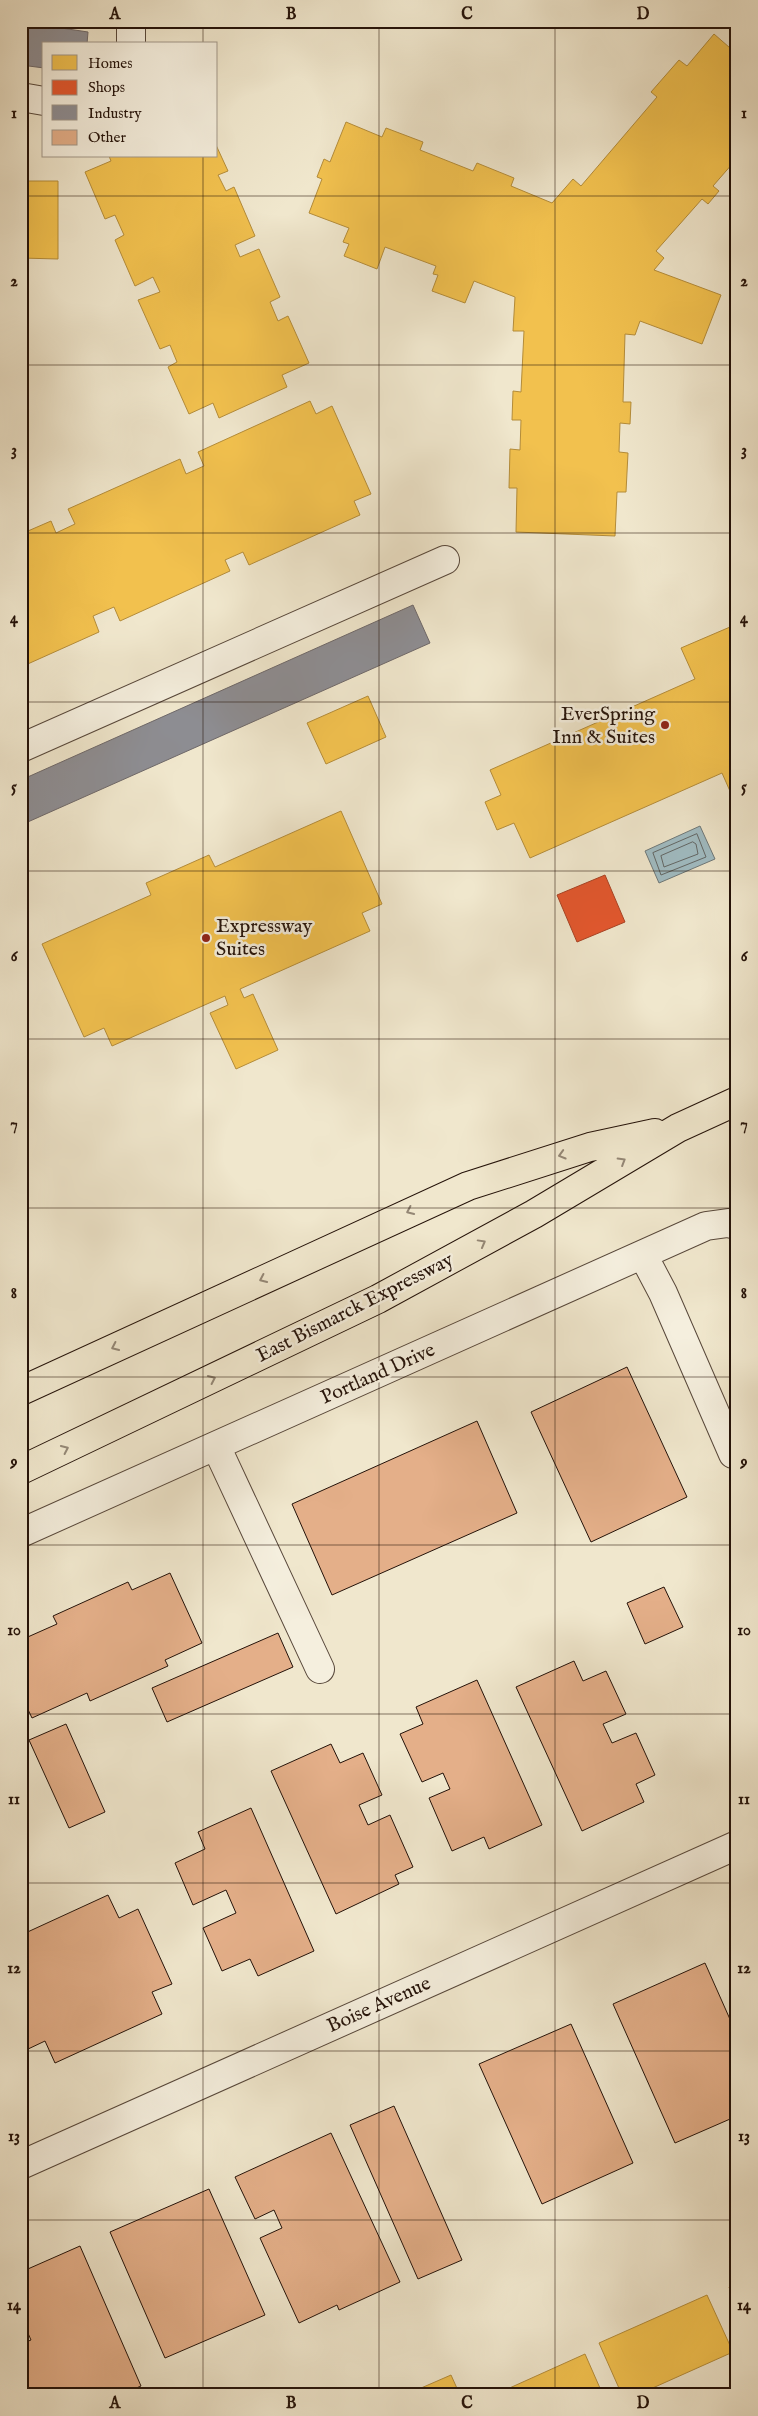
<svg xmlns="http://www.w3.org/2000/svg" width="758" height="2416" viewBox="0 0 758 2416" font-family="'IM FELL English',serif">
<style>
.water{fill:#a0bcc3;stroke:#6e7879}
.homes{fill:#f2c14e;stroke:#b48c39}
.shops{fill:#e4572e;stroke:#aa4223}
.industry{fill:#8d8d92;stroke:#6e6869}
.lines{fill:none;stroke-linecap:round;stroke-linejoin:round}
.shore{stroke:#626766;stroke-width:1}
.building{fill:#e4af89;stroke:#241209}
.minor-casing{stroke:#57473a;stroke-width:30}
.major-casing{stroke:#241209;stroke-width:30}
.minor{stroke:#f5efde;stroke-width:28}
.major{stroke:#f0e7cd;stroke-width:28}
.oneway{stroke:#948775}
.grid{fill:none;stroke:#241209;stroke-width:1;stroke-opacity:0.55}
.poi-dot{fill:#8f2418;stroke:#f5efde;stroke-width:2}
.labels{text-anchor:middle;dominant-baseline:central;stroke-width:5;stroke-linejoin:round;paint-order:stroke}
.poi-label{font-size:20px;fill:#241209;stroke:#f5efde;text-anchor:end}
.street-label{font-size:20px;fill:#241209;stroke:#f5efde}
.neatline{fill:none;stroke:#241209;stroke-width:2}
.grid-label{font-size:16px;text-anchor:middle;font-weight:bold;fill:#241209}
</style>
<rect width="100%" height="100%" fill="#f0e7cd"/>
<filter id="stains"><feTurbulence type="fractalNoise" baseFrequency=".004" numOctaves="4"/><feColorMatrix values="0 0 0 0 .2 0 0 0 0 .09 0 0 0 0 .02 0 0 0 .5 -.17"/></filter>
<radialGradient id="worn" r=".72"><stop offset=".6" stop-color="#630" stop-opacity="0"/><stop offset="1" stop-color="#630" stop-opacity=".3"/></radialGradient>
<path class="water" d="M700,826l15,33 -56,24 -14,-32z"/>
<path class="homes" d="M714,34l23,20v112l-4,-3 -20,23 6,5 -11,13 -6,-5 -46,52 8,7 -10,12 67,25 -19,49 -62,-23 -5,14 -10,-1 -2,68h8l-1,22 -10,-1 -1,29 9,1 -2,39h-9l-2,44 -99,-4 1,-44h-8l1,-39 10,1 1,-30h-9l1,-29 8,1 3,-61h-11l2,-34 -41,-16 -9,22 -33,-12 6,-16 -5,-1 3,-8 -51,-19 -8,22 -33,-13 5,-12 -6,-2 6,-14 -40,-15 13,-34 -5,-2 7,-18 6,3 16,-40 36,15 4,-9 37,14 -3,8 53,21 4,-8 37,15 -3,8 41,17 21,-24 8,7 76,-89 -6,-5 28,-32 8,6z
M216,145l12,26 -10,4 8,16 8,-4 21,49 -20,9 5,12 19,-8 21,48 -10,5 8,19 10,-5 21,47 -27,12 5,12 -68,31 -6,-15 -24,11 -21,-47 9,-5 -7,-17 -10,4 -22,-49 22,-8 -7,-15 -18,9 -20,-46 9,-5 -9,-20 -10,4 -20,-47 26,-11 -2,-5h107z
M21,181h37v78l-37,-1z
M310,401l6,13 16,-8 39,88 -17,7 6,14 -111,50 -6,-13 -18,8 5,11 -110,50 -6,-14 -21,9 6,16 -78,35v-133l30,-13 5,12 19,-9 -7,-15 112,-50 6,15 18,-8 -6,-14z
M737,624v183l-15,-34 -192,85 -16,-35 -17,7 -12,-28 16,-7 -11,-25 205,-91 -14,-31z
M368,696l18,41 -60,27 -19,-41z
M341,811l41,93 -20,9 8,18 -130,58 4,9 9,-4 25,56 -42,19 -26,-56 18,-8 -3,-9 -113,50 -8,-18 -20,9 -42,-93 109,-49 -5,-12 63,-28 6,12z
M737,2284v23l-8,-20z
M707,2295l26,57 -96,43h-15l-23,-52z
M585,2354l18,41h-109z
M451,2375l9,20h-55z"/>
<path class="shops" d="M605,875l20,47 -48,20 -20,-47z"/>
<path class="industry" d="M21,22l67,10 -1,12h-43v24l-23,-3z
M413,605l17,38 -409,182v-45z"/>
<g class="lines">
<path class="shore" d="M697,834l9,23 -45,18 -8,-22z
M693,842l3,2 2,10 -34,13 -3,-11z"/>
</g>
<path class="building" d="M627,1367l60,130 -96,45 -60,-130z
M477,1421l40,92 -185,82 -40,-91z
M170,1573l32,70 -37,17 3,6 -78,35 -3,-8 -55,25 -11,-23v-55l36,-16 -4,-8 75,-34 4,8z
M664,1587l19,40 -38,17 -18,-41z
M278,1633l15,34 -126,55 -15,-34z
M574,1661l9,20 23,-10 20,43 -23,10 9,19 24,-10 19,42 -19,9 8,18 -62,29 -66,-144z
M477,1680l65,145 -53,24 -5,-12 -32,14 -23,-53 21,-9 -7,-16 -21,9 -22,-48 23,-10 -7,-17z
M66,1724l39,88 -36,16 -40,-88z
M331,1744l9,19 23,-10 19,42 -23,10 9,20 22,-10 23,52 -18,8 4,9 -63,30 -65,-143z
M21,1756l7,16 -7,3z
M251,1808l63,143 -56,25 -8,-17 -28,12 -19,-43 33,-15 -10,-23 -33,15 -18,-42 30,-14 -7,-17z
M108,1895l11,23 19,-9 34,75 -20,8 10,22 -107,49 -10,-22 -19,9 -5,-10v-105z
M705,1963l32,72v81l-62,27 -62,-139z
M571,2024l62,139 -91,41 -63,-140z
M394,2106l68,154 -44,19 -68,-154z
M331,2133l69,149 -61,28 -2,-5 -38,18 -39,-85 22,-10 -8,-18 -19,9 -20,-42z
M209,2189l56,126 -100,43 -55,-126z
M80,2246l61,140 -21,9h-92l-7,-17v-34l10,-4 -8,-18h-2v-50z"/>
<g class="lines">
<g class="minor-casing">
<path id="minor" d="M131,21v23
M21,97l23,4
M21,748l424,-188
M643,1255l20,38 70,161 4,-2
M216,1446l104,223
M21,1533l685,-307 22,-3 9,2
M21,2165l716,-320"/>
</g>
<g class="major-casing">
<path id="major" d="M21,1391l447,-205 122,-39 65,-14
M21,1470l357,-171 156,-85 144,-86 59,-27"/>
</g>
<use href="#minor" class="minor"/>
<use href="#major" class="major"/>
</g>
<defs><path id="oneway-chevron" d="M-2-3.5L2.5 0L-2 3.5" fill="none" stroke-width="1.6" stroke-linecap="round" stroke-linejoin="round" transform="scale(1.25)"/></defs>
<g class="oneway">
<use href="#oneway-chevron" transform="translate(562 1155) rotate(164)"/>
<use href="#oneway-chevron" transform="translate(622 1161) rotate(-31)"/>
<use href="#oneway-chevron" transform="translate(410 1211) rotate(155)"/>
<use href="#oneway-chevron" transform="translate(482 1243) rotate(-29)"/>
<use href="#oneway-chevron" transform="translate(263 1279) rotate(155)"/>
<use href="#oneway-chevron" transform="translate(115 1347) rotate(155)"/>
<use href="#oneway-chevron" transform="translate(212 1379) rotate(-25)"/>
<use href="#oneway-chevron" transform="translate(65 1449) rotate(-25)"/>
</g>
<path class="grid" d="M203,21v23M379,21v2374M555,21v2374M203,156v2239M21,196h716M21,365h716M21,533h716M21,702h716M21,871h716M21,1039h716M21,1208h716M21,1377h716M21,1545h716M21,1714h716M21,1883h716M21,2051h716M21,2220h716"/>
<g class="poi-dot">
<circle cx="665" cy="725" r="5"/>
<circle cx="206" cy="938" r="5"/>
</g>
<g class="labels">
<g class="poi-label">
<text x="655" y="714">EverSpring<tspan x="655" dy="23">Inn &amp; Suites</tspan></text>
<text x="216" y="926" text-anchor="start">Expressway<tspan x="216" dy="23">Suites</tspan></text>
</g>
<g class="street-label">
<text transform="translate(355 1308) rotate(-27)">East Bismarck Expressway</text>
<text transform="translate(378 1374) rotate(-24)">Portland Drive</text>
<text transform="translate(379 2005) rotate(-24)">Boise Avenue</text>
</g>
</g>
<rect width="758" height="2416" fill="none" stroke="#f0e7cd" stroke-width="55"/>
<rect x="42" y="42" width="175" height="115" fill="#f5efde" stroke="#a19789"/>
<rect x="52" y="55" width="25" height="15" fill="#f2c14e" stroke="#a19789"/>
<text x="88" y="68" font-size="15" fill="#241209">Homes</text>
<rect x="52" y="80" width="25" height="15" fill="#e4572e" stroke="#a19789"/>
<text x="88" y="92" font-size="15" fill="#241209">Shops</text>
<rect x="52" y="105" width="25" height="15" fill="#8d8d92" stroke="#a19789"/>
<text x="88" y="118" font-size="15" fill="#241209">Industry</text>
<rect x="52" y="130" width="25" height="15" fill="#e4af89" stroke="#a19789"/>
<text x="88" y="142" font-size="15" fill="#241209">Other</text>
<rect x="28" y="28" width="702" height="2360" class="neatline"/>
<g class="grid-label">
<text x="115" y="19">A</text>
<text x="291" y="19">B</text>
<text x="467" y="19">C</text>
<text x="643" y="19">D</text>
<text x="14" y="118">1</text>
<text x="744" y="118">1</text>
<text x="14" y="286">2</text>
<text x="744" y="286">2</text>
<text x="14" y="455">3</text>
<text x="744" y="455">3</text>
<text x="14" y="623">4</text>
<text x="744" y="623">4</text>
<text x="14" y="792">5</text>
<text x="744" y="792">5</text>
<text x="14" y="961">6</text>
<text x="744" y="961">6</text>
<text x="14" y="1129">7</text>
<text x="744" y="1129">7</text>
<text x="14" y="1298">8</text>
<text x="744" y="1298">8</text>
<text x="14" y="1467">9</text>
<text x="744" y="1467">9</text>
<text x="14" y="1635">10</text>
<text x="744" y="1635">10</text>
<text x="14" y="1804">11</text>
<text x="744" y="1804">11</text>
<text x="14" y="1973">12</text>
<text x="744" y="1973">12</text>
<text x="14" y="2141">13</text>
<text x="744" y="2141">13</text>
<text x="14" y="2310">14</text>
<text x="744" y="2310">14</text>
<text x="115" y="2408">A</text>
<text x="291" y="2408">B</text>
<text x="467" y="2408">C</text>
<text x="643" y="2408">D</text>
</g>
<rect width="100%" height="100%" filter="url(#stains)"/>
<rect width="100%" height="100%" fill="url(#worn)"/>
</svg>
